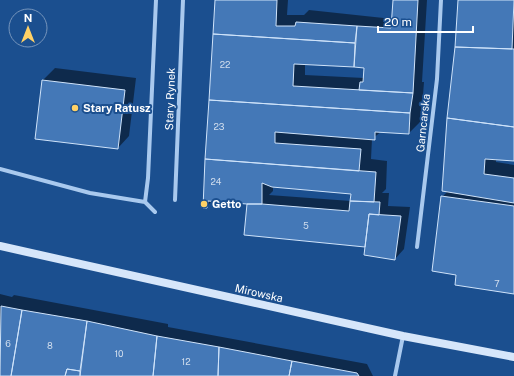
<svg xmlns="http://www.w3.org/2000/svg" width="514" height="376" viewBox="0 0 514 376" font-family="'Public Sans',sans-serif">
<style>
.shadow{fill:#0007;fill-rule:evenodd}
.building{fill:#4478b7;stroke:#cfe3fa}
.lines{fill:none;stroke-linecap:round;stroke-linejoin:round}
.street{stroke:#a9c9ee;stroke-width:4}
.secondary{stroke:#d6e6fa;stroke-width:8}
.poi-dot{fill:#ffd166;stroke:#1b4f8f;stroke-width:1.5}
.labels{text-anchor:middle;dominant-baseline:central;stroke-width:4;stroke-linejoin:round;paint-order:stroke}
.number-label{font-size:9px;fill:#d0dded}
.street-label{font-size:11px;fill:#fff;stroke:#1b4f8f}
.poi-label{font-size:11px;font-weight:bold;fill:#fff;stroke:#1b4f8f;text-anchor:start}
</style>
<rect width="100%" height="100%" fill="#1b4f8f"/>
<path class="shadow" d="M217,0h71l-1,15h17l5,-5 84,9 1,-19h33l-5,82h2l-3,39 -12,12 -27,-2 -10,8 -1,20 16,2 -1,28 -4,4h7l-1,13 22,1 -6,42 -9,10 -29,-13 -118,-43 -35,-3 -7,7zM305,64l60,3 -1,11 -59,-3zM273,186l79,7 -1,8 -82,-6 4,-4z
M459,0h55v160l-18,-1v3l18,3v128l-57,-19 -15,-77 6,-6z
M55,68l81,10 -7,58 -11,12 -82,-10 7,-58z
M0,294l12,3 2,-2 154,29v3l199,37 6,12h-373z"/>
<path class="building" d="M215,0h62l-1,26h19l1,-4 61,4 -2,17 -142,-9z
M393,0h25l-5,93 -54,-3 1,-8h3l1,-14 -10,-1 3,-41 34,2z
M458,0h56l-2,49 -57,-2z
M213,34l142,9 -1,24 -60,-3 -1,22 120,7 -3,20 -201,-13z
M455,47l59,2v78l-67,-9z
M42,80l83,10 -7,59 -83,-10z
M209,100l201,13 -1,21 -34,-2v8l-100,-8v11l86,6 -2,22 -154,-12z
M447,118l67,9v34l-29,-2 -1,15 30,4v25l-72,-12z
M205,159l171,13 -2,30 -24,-1 1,-7 -79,-7 -10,-4v21h-15l-39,-3 -1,7h-4z
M441,196l73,10v88l-59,-9 1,-10 -24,-4z
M350,201l30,1 -1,13 -10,-1 -4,33 -121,-12 3,-31h15l87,7z
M369,214l32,2 -6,44 -31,-5z
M1,306l21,4 -11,66h-11z
M22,310l65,11 -7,50 -13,-2 -2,7h-54z
M87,321l70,15 -4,40h-73z
M157,336l62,11 -1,29h-65z
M219,347l73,14 -3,15h-71z
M292,361l65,12 2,3h-70z
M67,369l13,2v5h-15z"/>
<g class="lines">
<path class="street" d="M0,169l90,24 55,9 10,10
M175,200l8,-200
M145,202l3,-24 8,-178
M417,247l20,-168 4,-79
M395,376l8,-40"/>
<path class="secondary" d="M0,246l403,90 111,21"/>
</g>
<g class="poi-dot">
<circle cx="75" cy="108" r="4"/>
<circle cx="204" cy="204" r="4"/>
</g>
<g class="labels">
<g class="number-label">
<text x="225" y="64">22</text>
<text x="219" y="126">23</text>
<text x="216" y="181">24</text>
<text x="306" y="225">5</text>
<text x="497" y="283">7</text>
<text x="8" y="343">6</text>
<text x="50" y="345">8</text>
<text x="119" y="353">10</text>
<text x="186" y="361">12</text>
</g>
<g class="street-label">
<text transform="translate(170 99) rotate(-88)">Stary Rynek</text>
<text transform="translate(423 123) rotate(-84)">Garncarska</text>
<text transform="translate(259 293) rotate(13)">Mirowska</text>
</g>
<g class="poi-label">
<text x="83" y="108">Stary Ratusz</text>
<text x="212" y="204">Getto</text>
</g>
</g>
<g transform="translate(28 28)"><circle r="19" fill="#1b4f8f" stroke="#7695bc"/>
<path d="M0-3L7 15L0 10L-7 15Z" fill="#ffd166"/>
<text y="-6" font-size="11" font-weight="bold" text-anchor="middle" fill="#ffffff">N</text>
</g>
<path d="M378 26v6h95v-6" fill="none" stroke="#ffffff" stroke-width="2"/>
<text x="384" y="26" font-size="12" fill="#ffffff" stroke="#1b4f8f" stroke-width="3" paint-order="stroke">20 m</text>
</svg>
